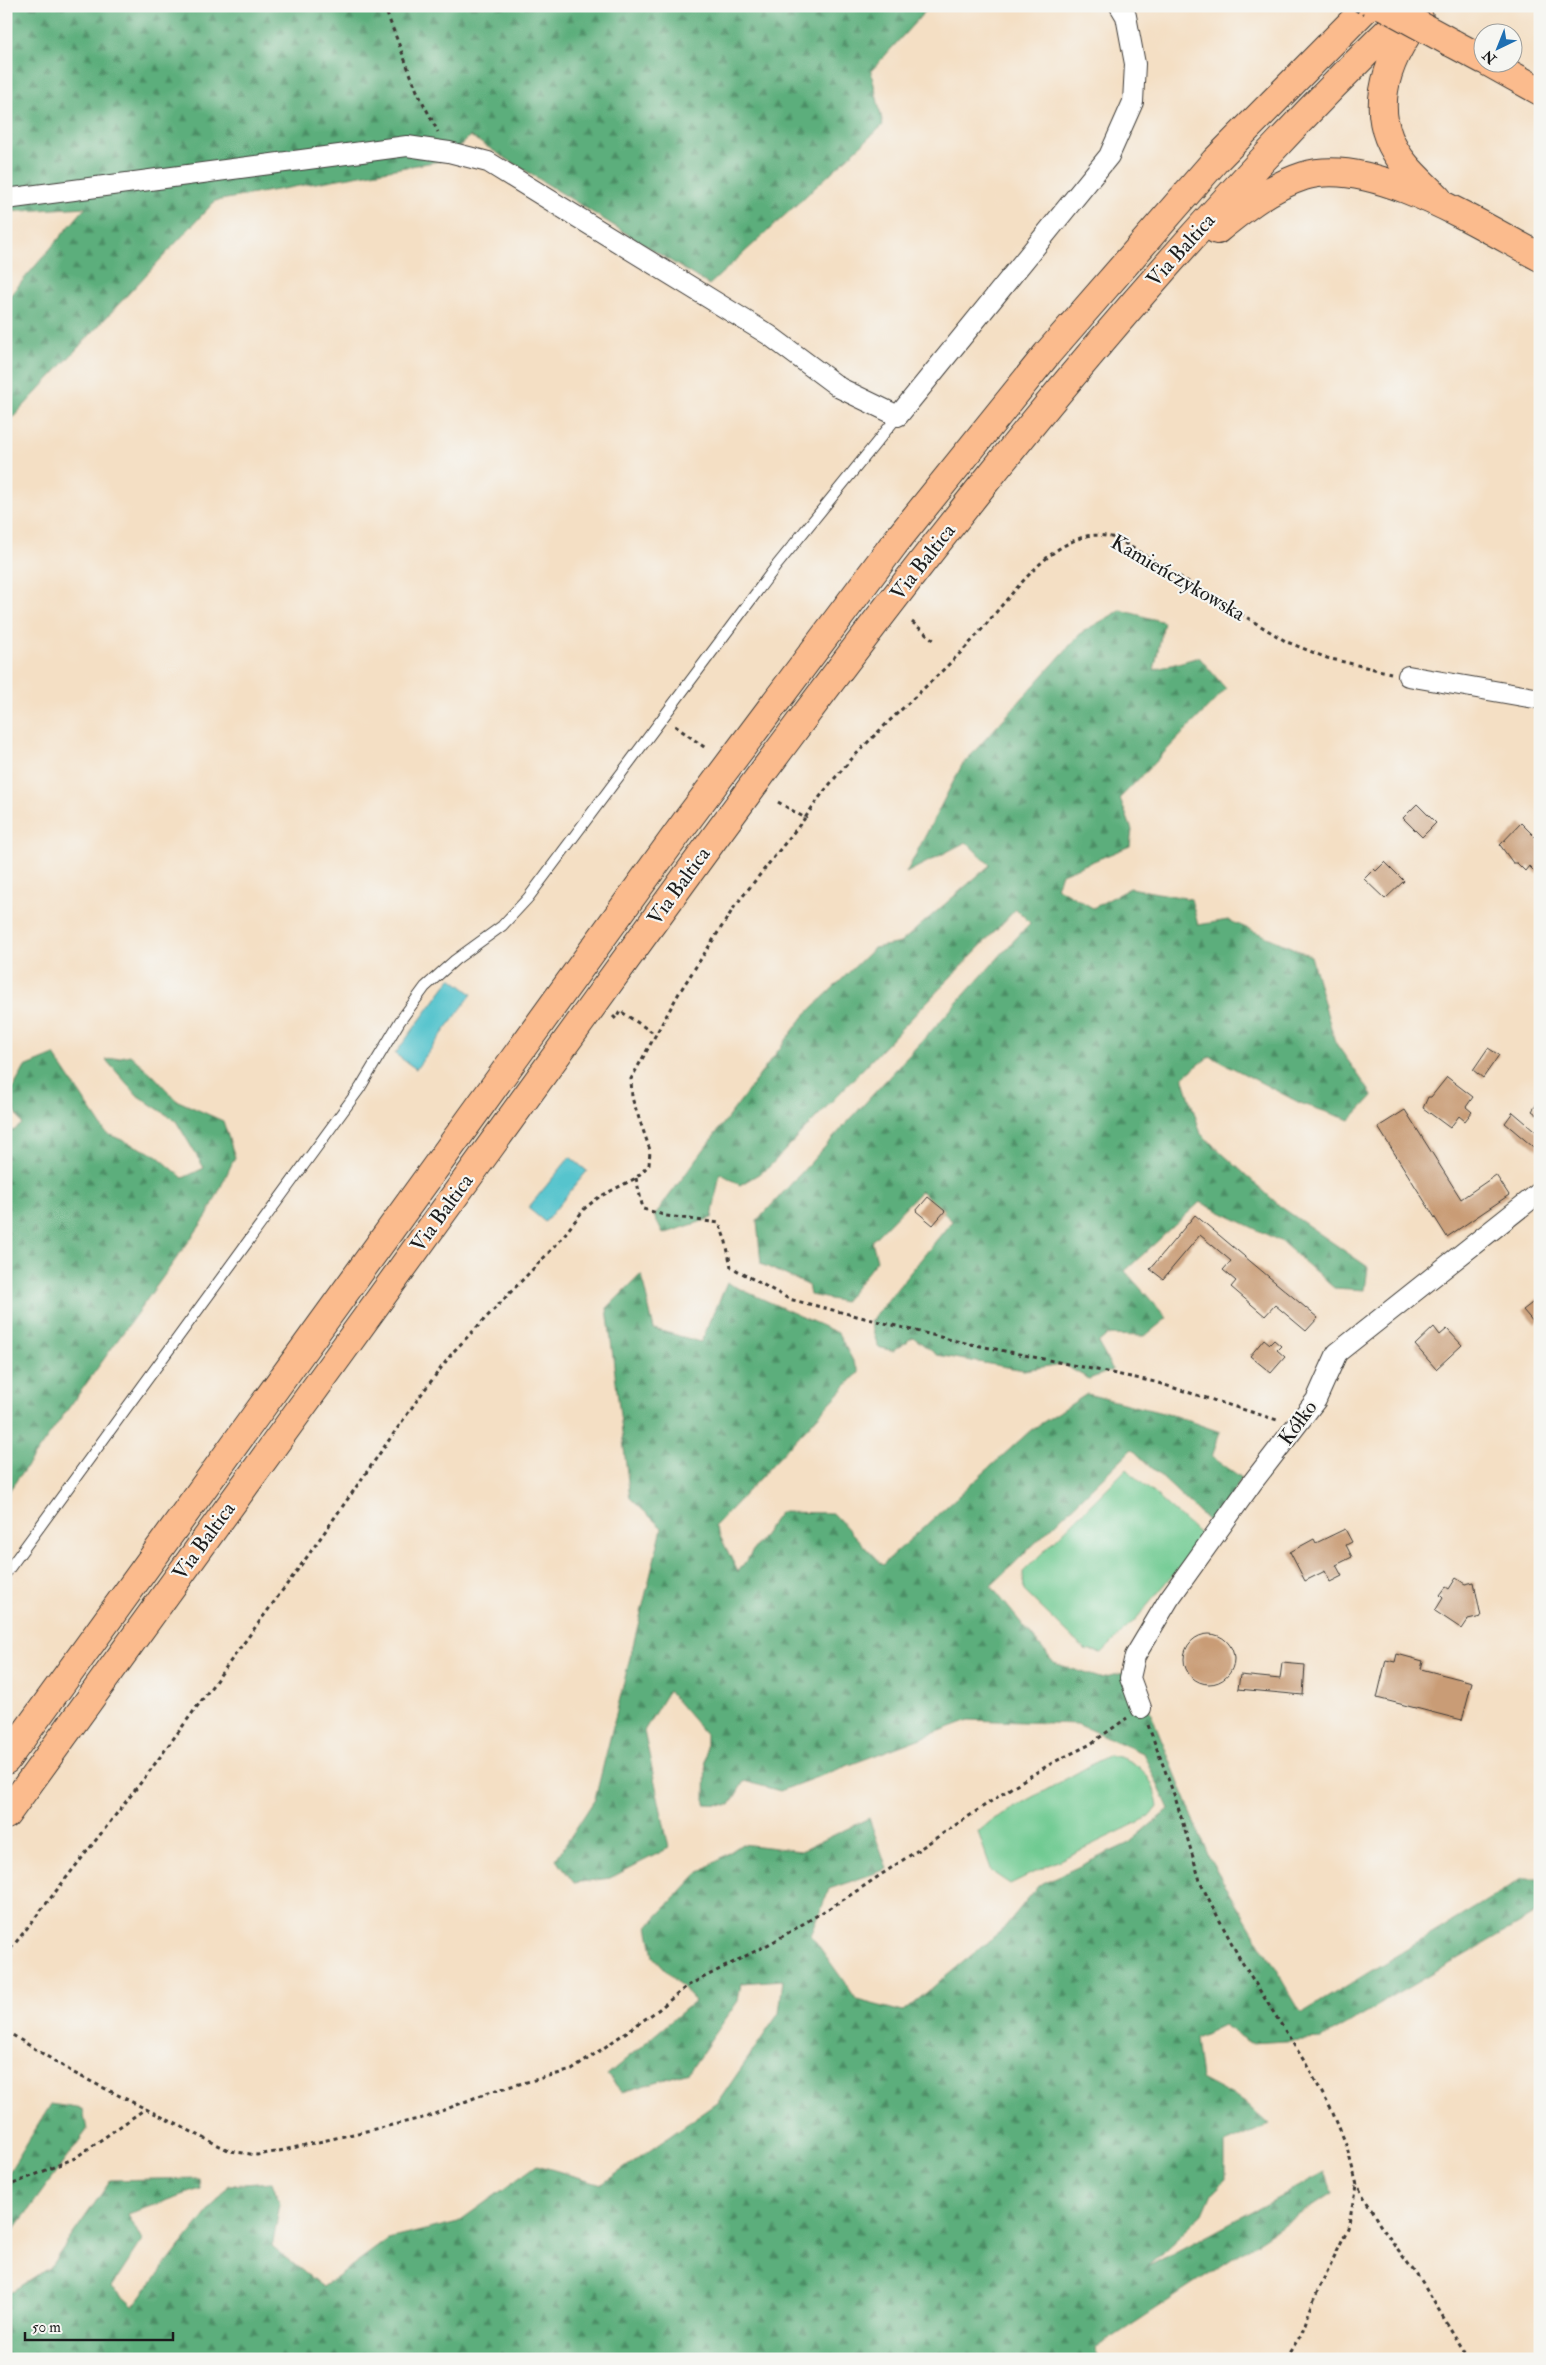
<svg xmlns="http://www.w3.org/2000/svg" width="1546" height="2365" viewBox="0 0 1546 2365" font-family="'IM FELL Double Pica',serif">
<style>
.green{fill:#70ca92;stroke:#467357}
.forest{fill:url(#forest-firs);stroke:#3c654c}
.water{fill:#57c4cd;stroke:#3a7074}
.building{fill:#c99c76}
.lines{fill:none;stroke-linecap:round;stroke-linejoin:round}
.service-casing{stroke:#3c3935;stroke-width:12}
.minor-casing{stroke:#3c3935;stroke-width:22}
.primary-casing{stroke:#3c3935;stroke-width:30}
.motorway-casing{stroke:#3c3935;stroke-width:30}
.path{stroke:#3c3935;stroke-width:3;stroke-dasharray:4 4;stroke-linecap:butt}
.service{stroke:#fff;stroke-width:10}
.minor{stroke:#fff;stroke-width:20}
.primary{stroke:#fbbb8d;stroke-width:28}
.motorway{stroke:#fbbb8d;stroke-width:28}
.primary-bridge-casing{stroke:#3c3935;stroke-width:30;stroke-linecap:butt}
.path-bridge{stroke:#3c3935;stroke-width:3;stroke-dasharray:4 4;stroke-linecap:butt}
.primary-bridge{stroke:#fbbb8d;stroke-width:28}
.labels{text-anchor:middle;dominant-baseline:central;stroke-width:4.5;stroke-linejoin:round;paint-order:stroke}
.street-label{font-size:21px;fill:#1c1c1c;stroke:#f6f6f2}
</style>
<defs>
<pattern id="forest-firs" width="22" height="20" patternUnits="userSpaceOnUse" patternTransform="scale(1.25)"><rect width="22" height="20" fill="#5cae7c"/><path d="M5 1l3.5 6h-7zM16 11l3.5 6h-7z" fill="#4b8d65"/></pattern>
</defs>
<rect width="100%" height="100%" fill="#f6f6f2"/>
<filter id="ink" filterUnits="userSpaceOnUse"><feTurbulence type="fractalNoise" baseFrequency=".02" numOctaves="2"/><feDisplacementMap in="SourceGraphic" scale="10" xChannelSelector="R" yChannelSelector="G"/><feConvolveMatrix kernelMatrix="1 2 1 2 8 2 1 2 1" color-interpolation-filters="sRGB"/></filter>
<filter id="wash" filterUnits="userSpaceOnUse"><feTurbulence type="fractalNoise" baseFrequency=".0096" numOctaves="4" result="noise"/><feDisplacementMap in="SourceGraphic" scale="20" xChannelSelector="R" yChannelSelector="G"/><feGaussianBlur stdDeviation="1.12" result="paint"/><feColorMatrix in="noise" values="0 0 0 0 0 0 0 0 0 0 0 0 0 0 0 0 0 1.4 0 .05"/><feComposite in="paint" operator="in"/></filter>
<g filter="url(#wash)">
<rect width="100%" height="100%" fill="#f4dfc4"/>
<path class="green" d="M1126,1469l78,69 -68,81 -34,34 -17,-3 -61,-59 -1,-19z
M1109,1755c31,5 45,22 49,52l-7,9 -141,68 -18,-12 -14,-40 14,-12z"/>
<path class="forest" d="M6,6h924l-59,65 12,54 -174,160 -239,-149 -25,24 -230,41 -209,224v-125l80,-93 -80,5z
M1121,610l43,12 -10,48 45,-13 27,32 -106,109 12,32 -2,16 -68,28 -6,13 37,21 37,-20 61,11 7,26 30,-5 83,36 24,86 38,54 -23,24 -50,-17 -90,-47 -27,21 18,57 80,73 87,60 -3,23 -31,-2 -52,-46 -82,-40 -75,69 42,47 -22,18 -38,-1 -9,8 15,27 -24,9 -27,-15 -38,6 -87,-15 -24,-18 -20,14 -15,-4 -8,-25 82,-101 -31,-30 -49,50 5,19 -33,42 -34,-7 -2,-10 -47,-21 -4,-43 273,-298 -14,-14 -249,260 -27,16 -20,-12 -8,45 -49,16 -9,-18 150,-200 70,-68 26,-5 90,-78 -24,-23 -60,31 56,-108 120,-133z
M54,1055l52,78 50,22 27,23 21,-10 -28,-47 -38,-25 -32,-36 24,-5 23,20 23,25 47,21 12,36 -28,59 -201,279v-368l7,4 9,-7 -14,-27 17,-30z
M641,1274l13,55 47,13 26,-59 111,50 21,39 -144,154 23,46 42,-60 53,1 49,52 149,-135 56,-36 88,22 45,16 -8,25 30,21 -28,49 -82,-78 -141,137 63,77 46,15 34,-7 76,189 92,153 220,-134h18v35h-5l-214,125 -70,4 -28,-18 -27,13 5,41 43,23 25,23 -44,19v36l-13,13 -9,21 -56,53 178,-95 7,21 -237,156 4,10h-1093v-64l44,-28 61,-87 88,-2 1,11 -72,25 14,27 -30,46 21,19 96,-121 43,-3 8,22 -8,43 51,40 65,-48 70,-17 79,-57 65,19 116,-82 61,-89 4,-33 -42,3 -3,18 -49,71 -67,20 -15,-17 88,-74 -41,-44 -6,-31 49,-52 45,-30 59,7 68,-33 18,51 -58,20 -18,46 46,65 46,12 100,-83 36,-44 90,-42 40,-34 -26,-56 -66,-29 -108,-4 -189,71 -36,-10 -14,24 -25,-1 1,-69 -38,-44 -24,40 25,117 -59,30 -36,5 -18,-24 39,-60 67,-271 -32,-30 -23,-190z
M51,2104l32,5 4,21 -81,111v-64z"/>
<path class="water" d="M451,978l21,16 -56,75 -21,-15z
M570,1157l17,14 -42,51 -17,-14z"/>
<g id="blocks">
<path class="building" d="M1417,804l19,19 -14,14 -19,-19z
M1521,823l19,19v30l-3,2 -8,-8 -4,5 -8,-8h-4l-13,-18z
M1385,862l19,19 -19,18 -21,-20 10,-10 2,2z
M1488,1048l11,7 -16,23 -10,-8z
M1447,1077l26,20 -7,10 6,5 -7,9 -6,-5 -9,12 -27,-20 5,-11h3z
M1540,1099v18l-8,-6z
M1405,1110l56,89 35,-24 13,20 -62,42 -69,-110z
M1513,1112l27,23v14l-2,2 -33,-28z
M928,1197l17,14 -12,14 -17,-14z
M1195,1215l123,103 -12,13 -31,-26 -10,11 -34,-29 5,-6 -13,-11 8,-9 -31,-26 -37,44 -13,-10z
M1540,1297v23l-5,4 -12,-14z
M1434,1327l6,8 7,-6 15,16 -26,24 -21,-24z
M1264,1339l6,5 4,-4 7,6 -4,4 8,7 -14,16 -21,-17z
M1345,1529l7,13 -6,3 6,12 -16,8 6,11 -12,6 -5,-11 -20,10 -15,-29 24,-13 2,4z
M1456,1578l9,6 9,-2 7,35 -13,3 -6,9 -27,-18 8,-13 -3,-3 6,-8 3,2z
M1184 1659a25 25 0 1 1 50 0a25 25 0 1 1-50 0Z
M1397,1654l26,7 -2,8 51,13 -10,38 -85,-22 9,-38 9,2z
M1282,1663l23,2 -2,30 -65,-6 2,-14 40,4z"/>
</g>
</g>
<g filter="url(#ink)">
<use href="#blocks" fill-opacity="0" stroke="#3c3935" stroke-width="1"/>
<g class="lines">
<g class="service-casing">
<path id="service" d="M6,1573l354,-485 40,-67 25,-34 30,-27 47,-34 26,-28 249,-333 121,-149"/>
</g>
<g class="minor-casing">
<path id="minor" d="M6,199l401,-53 42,6 39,10 281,173 71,53 58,28 211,-260 24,-54 2,-38 -9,-48 -6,-10
M1408,676l132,23
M1141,1708l-11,-30 5,-22 34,-57 83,-116 64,-83 21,-47 203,-161"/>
</g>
<g class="primary-casing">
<path id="primary" d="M1452,43l32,17
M1488,62l52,29"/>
</g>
<g class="motorway-casing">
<path id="motorway" d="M1419,18c-35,44 -54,100 -13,148 10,12 22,22 32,33
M1217,230c27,-22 53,-43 87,-54 67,-21 177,50 236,81
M6,1760l679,-937 209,-279 153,-190 168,-193 153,-155
M6,1815c196,-271 393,-542 589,-813 252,-348 508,-697 819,-996"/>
</g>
<path class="path" d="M384,6l33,85 21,41
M912,622l23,19
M675,726l32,23
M778,802l27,16c43,-66 106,-114 161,-171 29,-30 66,-86 103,-104 20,-10 27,-9 47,-5l171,104 40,16 64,15
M613,1016l3,3 4,-8 32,21
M636,1178l7,31 24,7 52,7 7,19 5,25 58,32 167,42 199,41 122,38
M1148,1725l27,72 26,87 19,37 20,38 66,105 26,47 14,33 11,41 23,40 41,56 48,78
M6,1955l140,-179 161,-219 113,-161 33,-44 105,-109 27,-35 14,-11 37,-19 13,-13 1,-15 -18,-52 -1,-19 48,-86 56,-87 70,-88
M6,2031l68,42 156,78 27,4 18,-3 152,-35 62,-25 83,-22 86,-60 29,-24 86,-44 73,-44 171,-114 35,-21 37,-18 38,-27
M6,2187l69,-29 70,-49
M1285,2359l16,-24 14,-38 33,-69 8,-42"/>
<use href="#service" class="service"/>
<use href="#minor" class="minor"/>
<use href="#primary" class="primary"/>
<use href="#motorway" class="motorway"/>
<g class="primary-bridge-casing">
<path id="primary-bridge" d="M1384,6l68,37"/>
</g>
<path class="path-bridge" d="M1348,6l15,8"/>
<use href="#primary-bridge" class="primary-bridge"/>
</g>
</g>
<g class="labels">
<g class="street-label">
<text transform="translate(1181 250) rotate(-48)">Via Baltica</text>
<text transform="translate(923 562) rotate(-52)">Via Baltica</text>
<text transform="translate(1178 578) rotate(30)">Kamieńczykowska</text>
<text transform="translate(679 886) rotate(-54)">Via Baltica</text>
<text transform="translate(442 1213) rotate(-54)">Via Baltica</text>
<text transform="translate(1298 1423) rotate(-54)">Kółko</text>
<text transform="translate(204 1541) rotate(-54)">Via Baltica</text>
</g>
</g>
<rect width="1546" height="2365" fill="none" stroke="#f6f6f2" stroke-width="25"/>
<g transform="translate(1498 48) rotate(223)"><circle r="24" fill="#f6f6f2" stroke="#9f9f9c"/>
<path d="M0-4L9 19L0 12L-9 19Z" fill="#1f6fb2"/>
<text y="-8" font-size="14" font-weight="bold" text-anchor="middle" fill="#1c1c1c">N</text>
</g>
<path d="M25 2332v8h148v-8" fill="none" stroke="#1c1c1c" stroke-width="2.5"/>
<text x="32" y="2332" font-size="15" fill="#1c1c1c" stroke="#f6f6f2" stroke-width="4" paint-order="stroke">50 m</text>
</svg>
